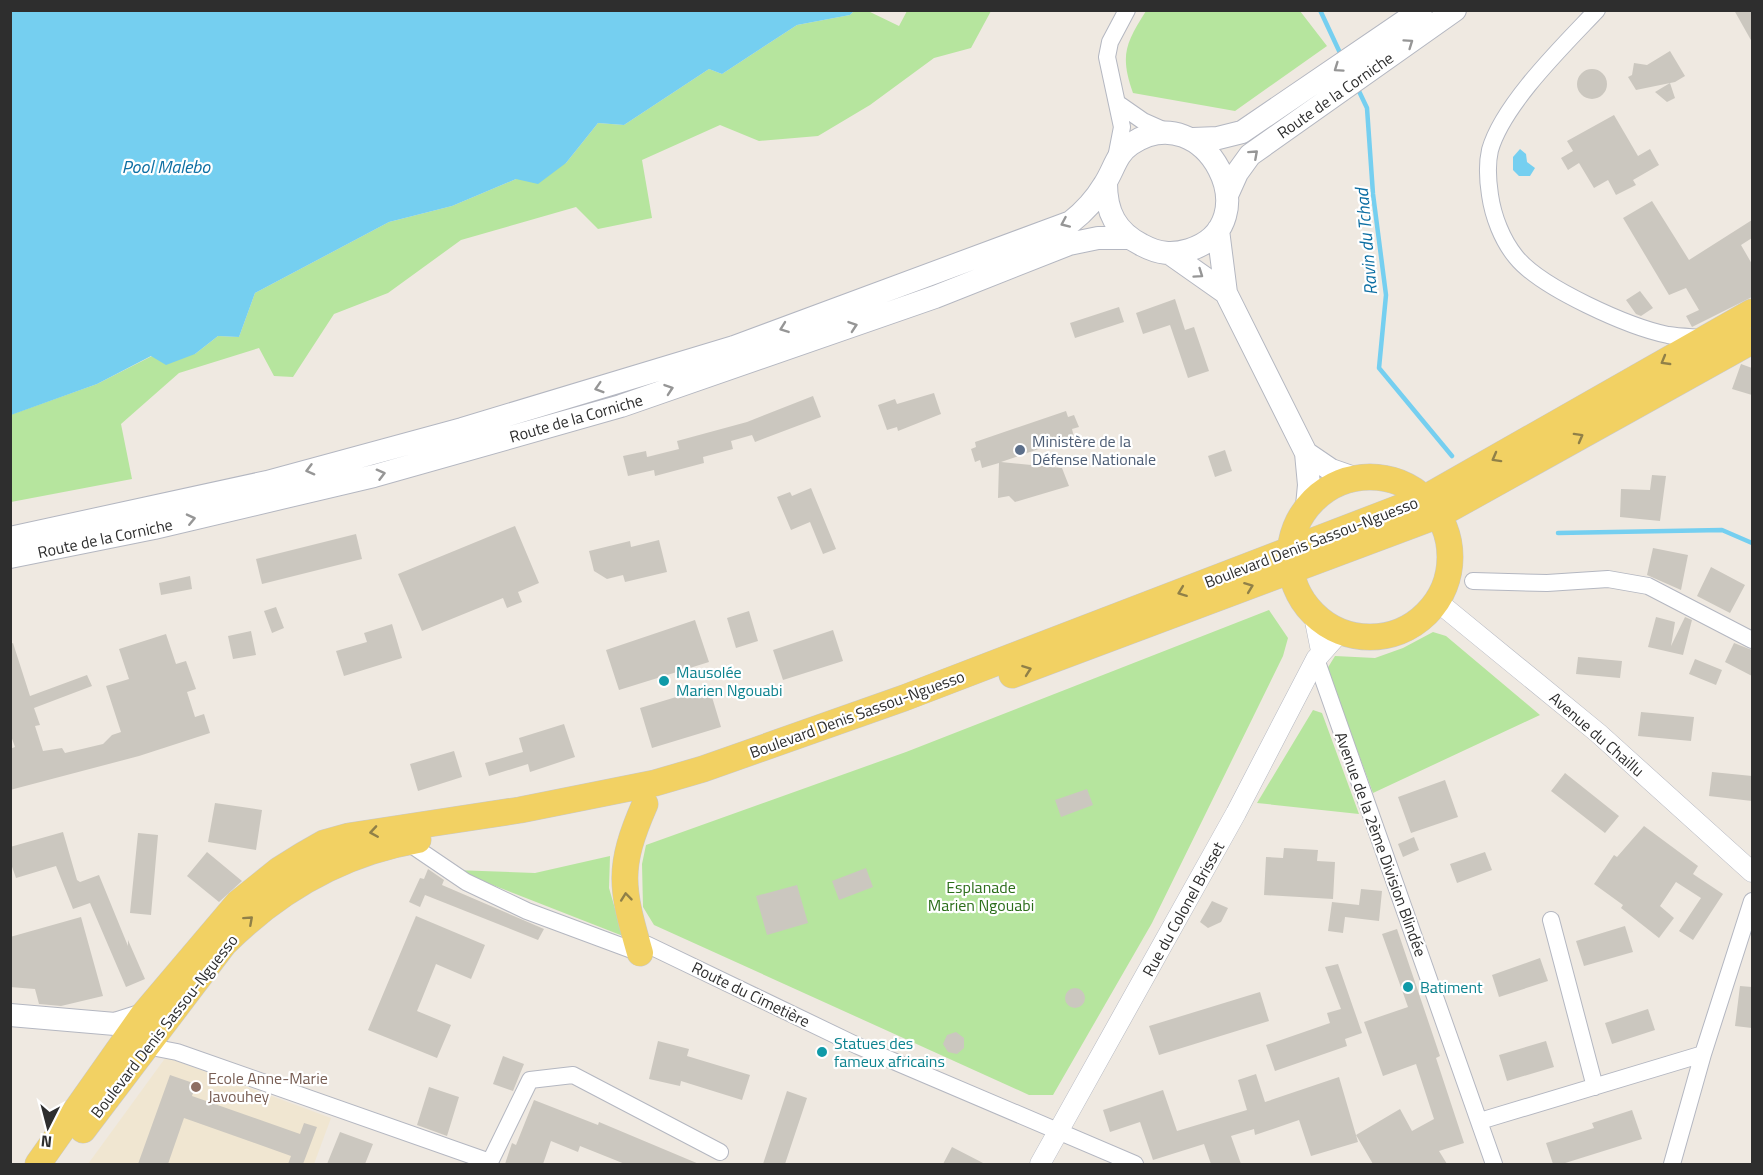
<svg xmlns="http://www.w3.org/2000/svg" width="1763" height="1175" viewBox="0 0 1763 1175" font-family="'Titillium Web',sans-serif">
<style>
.education{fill:#f0e6d1}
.green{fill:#b6e59e}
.water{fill:#75cff0}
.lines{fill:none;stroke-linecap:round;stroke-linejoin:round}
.stream{stroke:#75cff0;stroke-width:4.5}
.building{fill:#cbc7bf}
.minor-casing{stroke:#b4b7c1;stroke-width:18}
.tertiary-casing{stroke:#b4b7c1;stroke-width:21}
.secondary-casing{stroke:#b4b7c1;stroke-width:24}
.primary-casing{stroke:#c9c9c9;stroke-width:27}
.minor{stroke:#fff;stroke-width:16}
.tertiary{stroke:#fff;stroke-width:20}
.secondary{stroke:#fff;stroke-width:22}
.primary{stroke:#f2d163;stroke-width:26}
.oneway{stroke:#969696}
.oneway2{stroke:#908048}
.service-dot{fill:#5c6f8a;stroke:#fff;stroke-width:2}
.culture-dot{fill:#0f9aa8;stroke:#fff;stroke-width:2}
.education-dot{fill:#8d6e63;stroke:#fff;stroke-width:2}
.labels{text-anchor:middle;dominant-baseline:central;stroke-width:4.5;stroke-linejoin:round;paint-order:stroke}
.street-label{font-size:16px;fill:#2e2e2e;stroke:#fff}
.service-label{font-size:16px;fill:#4e5e75;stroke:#fff;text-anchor:start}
.culture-label{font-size:16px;fill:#0d838f;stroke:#fff;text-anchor:start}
.park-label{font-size:16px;fill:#2c6e1b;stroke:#fff}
.education-label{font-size:16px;fill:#785e54;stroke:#fff;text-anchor:start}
.water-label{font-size:18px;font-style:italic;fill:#0d6fa3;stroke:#fff}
</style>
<rect width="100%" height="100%" fill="#efe9e1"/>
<path class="education" d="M166,1057l165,61 -17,46h-226z"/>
<path class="green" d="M854,11h14l31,15 8,-15h84l-20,37 -37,10 -64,47 -52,31 -59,5 -39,-16 -78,35 10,58 -54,11 -22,-22 -115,33 -73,53 -54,21 -41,63 -19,-1 -15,-28 -80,25 -58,51 11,55 -121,23 -1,-87 87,-31 55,-28 43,-2 23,-18 21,1 16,-44 134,-71 63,-16 64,-27 50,-16 32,-40 26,2 85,-56 13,5 75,-49 53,-10z
M1146,11h154l27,35 -92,65 -102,-18c-13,-37 -8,-49 13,-82z
M1269,610l19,28 -5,18 -131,267 -99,172h-24l-375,-170 -11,-18 -1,-43 4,-19 260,-93z
M1433,632l13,4 94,79 -167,78 -46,-124 8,-13 40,2 28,-10z
M1313,710l9,3 37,101 -102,-11z
M610,856l-1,32 14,48 -169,-66 81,3z"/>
<path class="water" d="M10,11l1,-1 843,1 -4,4 -53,10 -75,49 -13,-5 -85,56 -26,-2 -32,40 -28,21 -22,-5 -64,27 -63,16 -134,71 -16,44 -21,-1 -23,18 -29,11 -15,-9 -54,28 -86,31z
M1520,149l6,5 1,8 8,6 -5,8h-11l-6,-6v-13z"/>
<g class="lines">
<path class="stream" d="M1320,10l21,45
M1357,87l10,21 6,86 13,101 -7,73 73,88
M1558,533l164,-3 30,13"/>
</g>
<path class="building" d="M1734,10h18v32z
M1670,51l15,25 -10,6 -39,8 -8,-13 4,-2 2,-12 13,2z
M1577 84a15 15 0 1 1 30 0a15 15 0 1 1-30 0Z
M1670,83l5,15 -8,4 -12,-10z
M1614,115l24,41 12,-7 9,16 -26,15 3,5 -20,10 -8,-15 -14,8 -15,-25 -11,7 -7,-12 12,-7 -6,-10z
M1652,201l37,59 63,-40v18l-11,7 11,19v33l-60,30 -6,-11 13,-6 -13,-22 -17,7 -46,-77z
M1640,291l13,17 -12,8 -5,-2 -10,-14z
M1175,299l10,31 9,-3 15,44 -21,7 -18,-53 -27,9 -7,-21z
M1119,307l5,15 -49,16 -5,-15z
M1741,364l11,4v27l-20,-6z
M934,393l7,21 -43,17 -1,-4 -10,3 -9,-25 17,-6 2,5z
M813,396l8,21 -66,25 -3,-7 -21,6 2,8 -30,8 1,6 -49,13 -1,-6 -26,6 -5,-20 23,-5 1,6 32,-8 -2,-8 70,-19z
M1066,411l2,6 6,-2 5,12 -7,2 2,8 -73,25 61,6 7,18 -54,16 -6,-6 -11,2 1,-35 -17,5 -2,-8 -5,2 -4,-13 5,-2 -1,-5z
M1225,450l7,21 -17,6 -7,-21z
M1652,475l14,1 -6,45 -40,-4 1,-28 29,1z
M811,488l25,61 -13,5 -13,-32 -19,8 -14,-33 13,-5 2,4z
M515,526l24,57 -21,9 4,10 -15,6 -4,-10 -81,33 -24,-57z
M356,534l6,25 -100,25 -6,-25z
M659,540l8,32 -42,10 -2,-7 -16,4 -13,-8 -5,-20 41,-10 1,6z
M1653,548l35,7 -7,35 -34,-15z
M1711,567l34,18 -15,28 -33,-17z
M190,576l2,13 -31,6 -2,-12z
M276,607l8,21 -12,5 -8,-22z
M749,611l9,30 -22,7 -9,-30z
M1656,617l19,5 -4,24 14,-29 7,3 -9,35 -35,-8z
M695,620l14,42 -90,28 -13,-40z
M392,624l10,34 -58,18 -8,-25 31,-9 -3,-9z
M833,630l10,31 -60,19 -10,-30z
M251,631l5,24 -23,4 -5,-23z
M166,634l10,30 10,-3 10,28 -9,3 8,25 9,-3 6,19 -71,23 -129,34v-41l5,-2 -5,-14v-89l3,-1 17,53 57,-21 5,11 -58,22 6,17 -5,1 8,25 19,-3 3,5 38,-9 9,-9 9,-3 -15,-46 23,-7 -10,-30z
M1734,643l18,7v26l-27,-14z
M1578,657l44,4 -2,17 -44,-4z
M1695,659l27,11 -6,15 -27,-11z
M709,687l12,40 -69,21 -12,-40z
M1641,712l53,5 -3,24 -53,-5z
M564,724l11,33 -45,15 -2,-8 -39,12 -4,-13 38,-11 -4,-14z
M454,751l8,26 -44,14 -8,-27z
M1712,772l40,4v25l-43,-5z
M1565,773l54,43 -14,17 -54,-42z
M1445,780l13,37 -47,16 -13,-36z
M1087,789l6,16 -32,12 -6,-17z
M215,803l47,7 -6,40 -48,-8z
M1644,826l54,40 -5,8 30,20 -30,46 -14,-9 22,-33 -25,-16 -16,24 14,12 -15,20 -38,-30 2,-3 -29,-21 20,-29 3,2z
M63,832l14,48 3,2 19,-7 29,71v-6l17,39 -19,8 -36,-84 -17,6 -17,-43 -40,12 -6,-17v-14z
M138,833l20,2 -7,80 -21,-2z
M1414,837l5,13 -16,7 -5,-13z
M1284,848l34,2 -1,11 18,1 -2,37 -69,-4 2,-38 17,1z
M207,852l35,29 -23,21 -32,-26z
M1485,852l7,18 -35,13 -7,-19z
M866,868l7,19 -34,13 -7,-19z
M428,869l16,11 -2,5 102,44 -6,11 -113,-45 -5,12 -11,-5 11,-24 4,1z
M797,885l11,38 -41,12 -11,-39z
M1361,889l21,2 -3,30 -34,-4 -2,16 -15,-2 4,-29 27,3z
M1212,901l16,7 -7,14 -13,6 -8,-6z
M416,916l69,29 -14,34 -35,-15 -19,47 34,14 -14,33 -69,-28z
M81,917l22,79 -42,10 -22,-2 -4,-15 -25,-2v-50z
M1625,926l8,26 -49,14 -8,-25z
M1397,929l43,127 -4,2 28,85 -25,8 8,13h-74l-17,-29 44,-26 12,22 22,-12 -18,-55 -33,12 -19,-54 44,-15 -26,-73z
M1540,958l8,23 -49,16 -7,-22z
M1338,964l24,69 -17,6 2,7 -72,25 -9,-26 64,-22 -3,-10 14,-4 -16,-42z
M1740,986l12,1v41l-17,-2z
M1065 998a10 10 0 1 1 20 0a10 10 0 1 1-20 0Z
M1260,992l9,29 -110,34 -10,-29z
M1648,1009l7,21 -43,14 -7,-21z
M956,1032l8,6v10l-7,6 -9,-2 -5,-8 4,-9z
M658,1041l31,8 -2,7 63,19 -8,25 -61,-19 -1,5 -31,-7z
M1546,1041l8,26 -47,14 -8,-26z
M503,1056l21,8 -11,27 -20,-7z
M1256,1074l9,28 74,-25 19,65 -47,14 -12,-36 -44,15 -1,-6 -23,7 10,28h-30l-7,-20 -51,16 -13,-38 -30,10 -7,-22 60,-20 14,41 70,-21 -9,-30z
M170,1075l26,9 -4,12 108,38 4,-11 13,4 -14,37h-15l3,-8 -107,-38 -16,46h-30z
M429,1087l30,10 -12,39 -30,-11z
M787,1091l20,7 -22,66h-22z
M534,1100l64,25 1,-3 100,42h-74l-45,-18 -2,6 -27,-11 -8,23h-38l7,-21 4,2z
M1632,1110l10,29 -80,25h-9l-7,-21 48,-15 -2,-5z
M340,1132l33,12 -8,20h-38z
M952,1147l33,17h-42z"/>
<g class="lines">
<g class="minor-casing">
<path id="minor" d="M1597,10c-33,35 -94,94 -107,140 -3,13 -2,32 0,45 3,21 12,45 26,62 25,31 113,70 152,78 12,2 25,2 36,3
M1120,105l23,16 27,12
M1116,158l6,-31 -15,-70 3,-15 17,-32
M1473,581l74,2 61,-4 40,7 104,54
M1316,659l178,505
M407,842l59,40 61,29 113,42 8,-8 210,101 277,118
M1551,920l44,167
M146,1046l31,6 313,110
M1480,1121l223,-67
M489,1164l41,-84 43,-5 147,77
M1672,1164l31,-110 49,-153"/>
</g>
<g class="tertiary-casing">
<path id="tertiary" d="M1438,602l160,131 154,139
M1314,616l7,35
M1040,1164l196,-351 80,-154 24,-27"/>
</g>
<g class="secondary-casing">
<path id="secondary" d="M1193,139l25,-1 24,-6 179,-122
M1228,193l9,-20 13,-18 205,-145
M1218,230l8,63 80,160 3,32 -2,21
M1172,255l54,38
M1306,453l25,17 23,8
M10,538l257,-56 195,-53 272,-82 337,-125c14,-11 24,-22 33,-37 10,-15 12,-31 27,-41 75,-50 140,81 58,106 -17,5 -30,4 -47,-5 -26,-13 -36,-33 -36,-62
M10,557l144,-29 220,-52 247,-70 314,-109 134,-53 29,-6h30
M10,1015l105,9 28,-9 8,3"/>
</g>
<g class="primary-casing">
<path id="primary" d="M1290 557a80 80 0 1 1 160 0a80 80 0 1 1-160 0Z
M1012,675l427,-160 313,-174
M640,953c-19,-66 -23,-85 5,-149
M83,1130l141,-186c55,-55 118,-91 194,-104
M38,1164l105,-149 95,-112 41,-33 24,-15 21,-12 25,-7 171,-26 135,-27 48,-14 201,-71 521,-200 327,-186"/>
</g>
<use href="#minor" class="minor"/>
<use href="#tertiary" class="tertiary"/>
<use href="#secondary" class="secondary"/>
<use href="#primary" class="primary"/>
</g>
<defs><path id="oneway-chevron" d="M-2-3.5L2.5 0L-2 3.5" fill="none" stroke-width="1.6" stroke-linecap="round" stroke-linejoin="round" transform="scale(1.5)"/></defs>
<g class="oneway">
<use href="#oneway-chevron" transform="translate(1409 43) rotate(-35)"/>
<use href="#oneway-chevron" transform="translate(1338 68) rotate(145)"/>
<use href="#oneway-chevron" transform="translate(1254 154) rotate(-42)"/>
<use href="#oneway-chevron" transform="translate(1065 223) rotate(156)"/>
<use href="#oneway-chevron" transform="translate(1199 274) rotate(35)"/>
<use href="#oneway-chevron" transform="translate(853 326) rotate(-19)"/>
<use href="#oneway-chevron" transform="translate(784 328) rotate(160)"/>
<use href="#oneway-chevron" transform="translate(599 388) rotate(163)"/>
<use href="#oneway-chevron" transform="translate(669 389) rotate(-19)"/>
<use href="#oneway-chevron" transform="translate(310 470) rotate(165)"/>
<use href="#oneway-chevron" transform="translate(381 474) rotate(-15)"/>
<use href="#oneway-chevron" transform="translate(191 519) rotate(-13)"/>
</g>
<g class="oneway2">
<use href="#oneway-chevron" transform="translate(1665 361) rotate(150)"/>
<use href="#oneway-chevron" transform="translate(1579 437) rotate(-29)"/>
<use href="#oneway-chevron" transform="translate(1496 458) rotate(151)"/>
<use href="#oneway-chevron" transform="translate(1249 587) rotate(-21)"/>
<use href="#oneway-chevron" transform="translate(1182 592) rotate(159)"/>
<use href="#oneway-chevron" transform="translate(1027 670) rotate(-20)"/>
<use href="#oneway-chevron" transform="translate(374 832) rotate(171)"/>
<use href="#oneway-chevron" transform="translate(626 897) rotate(-96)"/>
<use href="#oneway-chevron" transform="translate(249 920) rotate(-42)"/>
</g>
<circle class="service-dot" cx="1020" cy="450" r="6"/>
<g class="culture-dot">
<circle cx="664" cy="681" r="6"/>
<circle cx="1408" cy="987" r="6"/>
<circle cx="822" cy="1052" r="6"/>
</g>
<circle class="education-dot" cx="196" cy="1087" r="6"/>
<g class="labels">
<g class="street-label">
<text transform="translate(1335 95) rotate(-35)">Route de la Corniche</text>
<text transform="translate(576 418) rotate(-16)">Route de la Corniche</text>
<text transform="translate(105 538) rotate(-12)">Route de la Corniche</text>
<text transform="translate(1311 542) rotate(-21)">Boulevard Denis Sassou-Nguesso</text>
<text transform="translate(857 714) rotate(-20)">Boulevard Denis Sassou-Nguesso</text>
<text transform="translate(1597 734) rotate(41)">Avenue du Chaillu</text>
<text transform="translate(1381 844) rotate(70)">Avenue de la 2ème Division Blindée</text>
<text transform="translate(1183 909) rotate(-61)">Rue du Colonel Brisset</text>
<text transform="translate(751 994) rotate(26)">Route du Cimetière</text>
<text transform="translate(164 1026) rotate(-52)">Boulevard Denis Sassou-Nguesso</text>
</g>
<g class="service-label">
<text x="1032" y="441">Ministère de la<tspan x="1032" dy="18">Défense Nationale</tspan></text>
</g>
<g class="culture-label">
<text x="676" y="672">Mausolée<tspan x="676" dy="18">Marien Ngouabi</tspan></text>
<text x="1420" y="987">Batiment</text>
<text x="834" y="1043">Statues des<tspan x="834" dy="18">fameux africains</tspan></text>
</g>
<g class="park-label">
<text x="981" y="887">Esplanade<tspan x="981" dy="18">Marien Ngouabi</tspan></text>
</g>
<g class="education-label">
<text x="208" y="1078">Ecole Anne-Marie<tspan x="208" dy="18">Javouhey</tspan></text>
</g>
<g class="water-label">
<text x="166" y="166">Pool Malebo</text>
<text transform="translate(1366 242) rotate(-95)">Ravin du Tchad</text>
</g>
</g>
<rect width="1763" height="1175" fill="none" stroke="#2e2e2e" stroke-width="24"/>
<g transform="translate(48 1127) rotate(186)" stroke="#ffffff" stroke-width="4.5" paint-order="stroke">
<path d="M0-4.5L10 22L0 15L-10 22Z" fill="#2e2e2e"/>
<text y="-9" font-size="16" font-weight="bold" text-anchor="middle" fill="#2e2e2e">N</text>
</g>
</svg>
